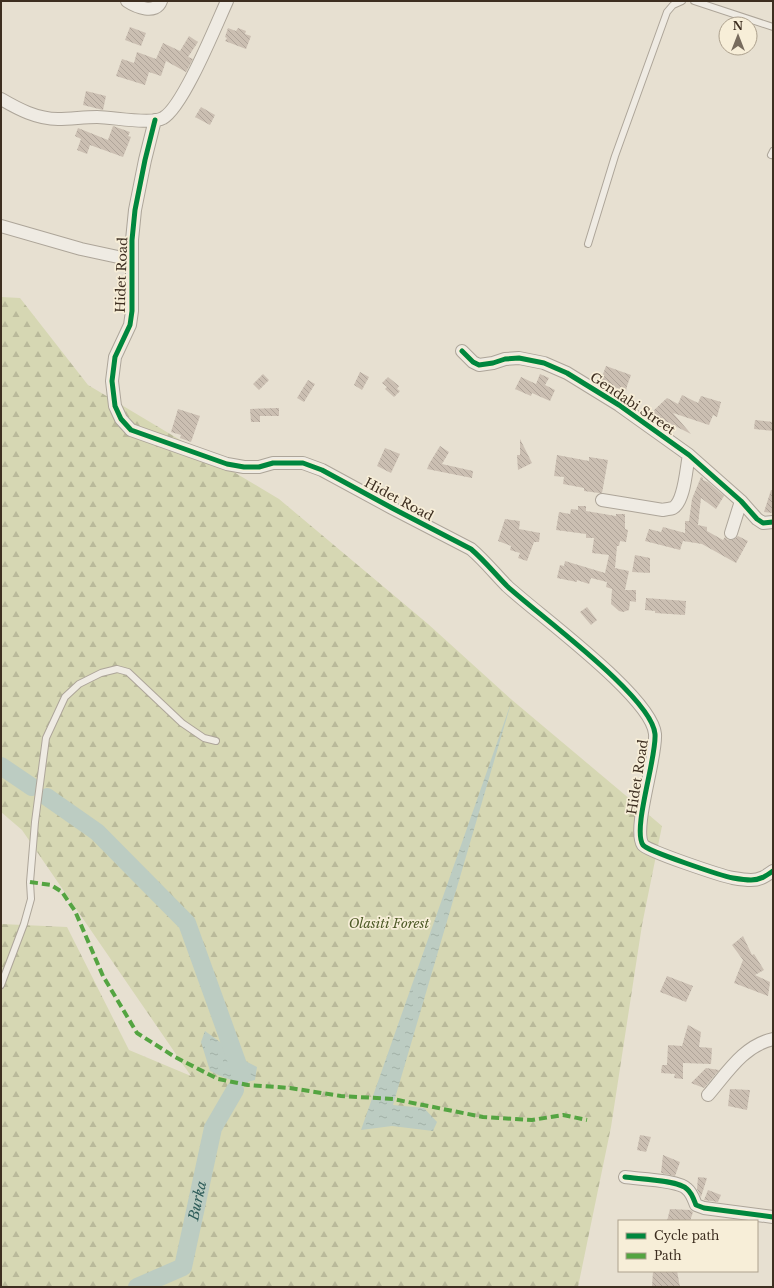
<svg xmlns="http://www.w3.org/2000/svg" width="774" height="1288" font-family="'Libre Baskerville',serif">
<defs>
<pattern id="forest-firs" width="22" height="20" patternUnits="userSpaceOnUse"><rect width="22" height="20" fill="#d6d7b3"/><path d="M5 1l3.5 6h-7zM16 11l3.5 6h-7z" fill="#b9b99a"/></pattern>
<pattern id="water-ripples" width="26" height="14" patternUnits="userSpaceOnUse"><rect width="26" height="14" fill="#bcccc2"/><path d="M2 4q2-2 4 0t4 0M15 11q2-2 4 0t4 0" fill="none" stroke="#a2b0a6"/></pattern>
<pattern id="building-back-hatch" width="6" height="6" patternUnits="userSpaceOnUse"><rect width="6" height="6" fill="#cbbfb2"/><path d="M-1 5l2 2M0 0l6 6M5-1l2 2" fill="none" stroke="#afa499"/></pattern>
</defs>
<rect width="100%" height="100%" fill="#e7e0d1"/>
<path fill="url(#forest-firs)" d="M1 297 20 298 88 385 279 499 428 624 512 700 662 826 642 925 611 1127 578 1287H1V924L67 927 129 1050 191 1076 22 830 1 812Z"/>
<path fill="url(#water-ripples)" d="M512 700 393 1105 424 1108 437 1122 433 1131 392 1126 361 1130Z
M205 1031 227 1047 232 1054 257 1067 255 1080C239 1085 224 1078 210 1071L201 1042Z"/>
<g fill="none" stroke-linecap="round" stroke-linejoin="round">
<g stroke="#bcccc2" stroke-width="18">
<path d="M1 766 32 787"/>
<path d="M47 797 97 832 187 923 242 1076"/>
<path id="s1" d="M137 1287 183 1267 213 1128 235 1090"/>
</g>
</g>
<path fill="url(#building-back-hatch)" d="M130 27 146 33 141 46 125 40Z
M228 28 236 31 238 28 246 31 245 34 251 36 246 49 225 41 227 38 225 37Z
M189 36 198 42 188 57 193 59 186 72 166 61 161 76 149 72 145 85 116 76 122 59 134 63 137 52 156 59 163 43 180 51Z
M86 91 106 96 103 110 83 105Z
M201 107 215 115 210 125 195 117Z
M113 126 130 132 128 136 131 137 123 157 90 145 87 154 77 150 81 139 75 136 78 128 108 140Z
M606 366 631 375 627 386 626 391 600 382Z
M360 372 369 377 362 390 354 385Z
M263 374 269 380 259 390 253 384Z
M540 374 549 378 545 385 555 390 550 401 532 393 531 396 515 389 521 377 536 384Z
M388 377 399 386 397 389 400 391 394 397 385 389 387 387 382 383Z
M308 380 315 384 304 402 297 398Z
M682 395 698 403 701 396 721 402 717 417 713 415 709 425 673 413 691 434 663 420 661 422 651 413 667 398 678 404Z
M279 408V416H260V422H251L250 409Z
M178 409 200 416 191 442 180 438 181 435 171 432Z
M755 420 773 422V431L754 429Z
M520 439 532 463 518 470 517 455H520Z
M440 446 449 452 442 464 473 471 472 478 427 469 429 464Z
M385 448 400 454 391 473 377 466Z
M557 455 589 461V457L608 460 602 493H599L584 491V488L563 484 564 477 554 476Z
M701 477 703 478V480L708 482 724 496 716 509 701 498 698 525 707 527V531L723 540 725 537 728 540H733L738 536 748 541 736 563 702 544 683 541 680 550 645 541 649 529 661 532 663 527 685 533V521H689L692 499Z
M771 490H773V513L764 512Z
M578 506H586V511L616 516V514H625V529L628 530 626 542 620 541 619 546H617L615 568 629 571 625 590H636V602L630 601 629 610 623 612 619 611 611 604 612 589 606 587 607 582 591 578 589 584 577 580V582L557 578 560 565 564 566 565 561 605 573 609 555 592 553 594 538H586V534L556 530 559 512 570 514 571 509 578 510Z
M505 519 520 521 519 529 540 533 539 542H534L527 561 518 558 520 553 510 550 511 546 498 541Z
M635 555 650 558V573L632 572Z
M646 598 686 601 685 615 655 613V611L645 610Z
M587 607 597 620 591 625 580 612Z
M743 936 752 955 754 954 764 970 755 975 770 982 768 996 734 983 743 960 732 945Z
M667 976 693 986 686 1002 660 992Z
M688 1025 701 1032 699 1047 712 1048 711 1064 683 1063V1079L674 1078 675 1074 661 1073 662 1065H667L668 1045 682 1046Z
M706 1068 719 1070 704 1088 691 1083Z
M730 1089 750 1090 747 1110 728 1106Z
M640 1135 651 1137 646 1152 637 1150Z
M663 1155 680 1162 675 1176 661 1173Z
M698 1177 707 1178 701 1197 697 1189Z
M708 1190 721 1195 718 1202 704 1200Z
M670 1209 690 1210 693 1212 690 1221H667Z
M653 1271H677L680 1287H652Z"/>
<g fill="none" stroke-linecap="round" stroke-linejoin="round">
<g stroke="#ada599" stroke-width="8">
<path id="lane" d="M694 1 773 27
M771 155 773 151
M588 244 615 156 667 12 673 5 682 1
M1 985 24 924 31 899 30 882 35 822 46 738 65 697 79 684 101 673 117 669 128 672 182 723 204 738 216 741"/>
</g>
<g stroke="#ada599" stroke-width="14">
<path id="street" d="M127 1C136 7 156 15 161 1
M1 99C18 109 37 119 58 119 71 119 84 117 97 117 113 117 151 125 163 118 183 107 216 25 227 1
M155 120 145 160 135 210 132 240V311L130 325 115 357 112 381 115 406 121 419 131 430 227 464 244 467H259L273 463H303L322 470 392 508 471 549C485 561 495 574 507 586 537 614 652 697 655 734 657 757 632 829 643 845 647 851 722 876 733 878 739 879 745 880 751 880 760 880 766 876 773 871
M1 226 81 249 132 260
M462 351 473 362 479 365 493 363 505 359 519 358 544 363 567 373 619 405 689 455 741 501 757 519 763 523 773 522
M602 500 663 510C666 509 670 509 673 508 685 501 686 468 689 455
M731 533 741 501
M708 1095C727 1073 743 1046 773 1039
M625 1177C638 1179 679 1180 687 1189 692 1193 694 1200 696 1205L704 1208 773 1217"/>
</g>
<use href="#lane" stroke="#efebe3" stroke-width="6"/>
<use href="#street" stroke="#efebe3" stroke-width="12"/>
<path stroke="#54a441" stroke-width="4" stroke-dasharray="8 4" stroke-linecap="butt" d="M30 882 51 885 62 892 75 911 103 976 137 1033 175 1057 218 1079 248 1085 290 1088 341 1096 393 1099 483 1117 532 1120 563 1115 587 1120"/>
<g stroke="#f7eed8" stroke-width="8">
<path id="cycleway" d="M155 120 145 160 135 210 132 240V311L130 325 115 357 112 381 115 406 121 419 131 430 227 464 244 467H259L273 463H303L322 470 392 508 471 549C485 561 495 574 507 586 537 614 652 697 655 734 657 757 632 829 643 845 647 851 722 876 733 878 739 879 745 880 751 880 760 880 766 876 773 871
M462 351 473 362 479 365 493 363 505 359 519 358 544 363 567 373 619 405 689 455 741 501 757 519 763 523 773 522
M625 1177C638 1179 679 1180 687 1189 692 1193 694 1200 696 1205L704 1208 773 1217"/>
</g>
<use href="#cycleway" stroke="#00873e" stroke-width="5"/>
</g>
<g text-anchor="middle" stroke-width="3.5" stroke-linejoin="round" paint-order="stroke">
<g font-size="13" fill="#3d2e20" stroke="#f7eed8">
<text transform="translate(121 275) rotate(-88)" y="5">Hidet Road</text>
<text transform="translate(633 403) rotate(34)" y="5">Gendabi Street</text>
<text transform="translate(399 499) rotate(28)" y="5">Hidet Road</text>
<text transform="translate(637 777) rotate(-81)" y="5">Hidet Road</text>
</g>
<g font-size="13" font-style="italic" fill="#4d5a26" stroke="#f7eed8">
<text x="389" y="928">Olasiti Forest</text>
</g>
<g font-size="14" font-style="italic" fill="#2f5d5a" stroke="#f7eed8">
<text dy="5" stroke="none"><textPath href="#s1" startOffset="118">Burka</textPath></text>
</g>
</g>
<rect width="774" height="1288" fill="none" stroke="#3d2e20" stroke-width="4"/>
<rect x="618" y="1220" width="140" height="52" fill="#f7eed8" stroke="#ada18e"/>
<rect x="626" y="1233" width="20" height="6" fill="#00873e" stroke="#ada18e"/>
<text x="654" y="1240" font-size="12" fill="#3d2e20">Cycle path</text>
<rect x="626" y="1253" width="20" height="6" fill="#54a441" stroke="#ada18e"/>
<text x="654" y="1260" font-size="12" fill="#3d2e20">Path</text>
<g transform="translate(738 36)"><circle r="19" fill="#f7eed8" stroke="#ada18e"/>
<path d="M0-3L7 15L0 10L-7 15Z" fill="#786c5e"/>
<text y="-6" font-size="11" font-weight="bold" text-anchor="middle" fill="#3d2e20">N</text>
</g>
</svg>
